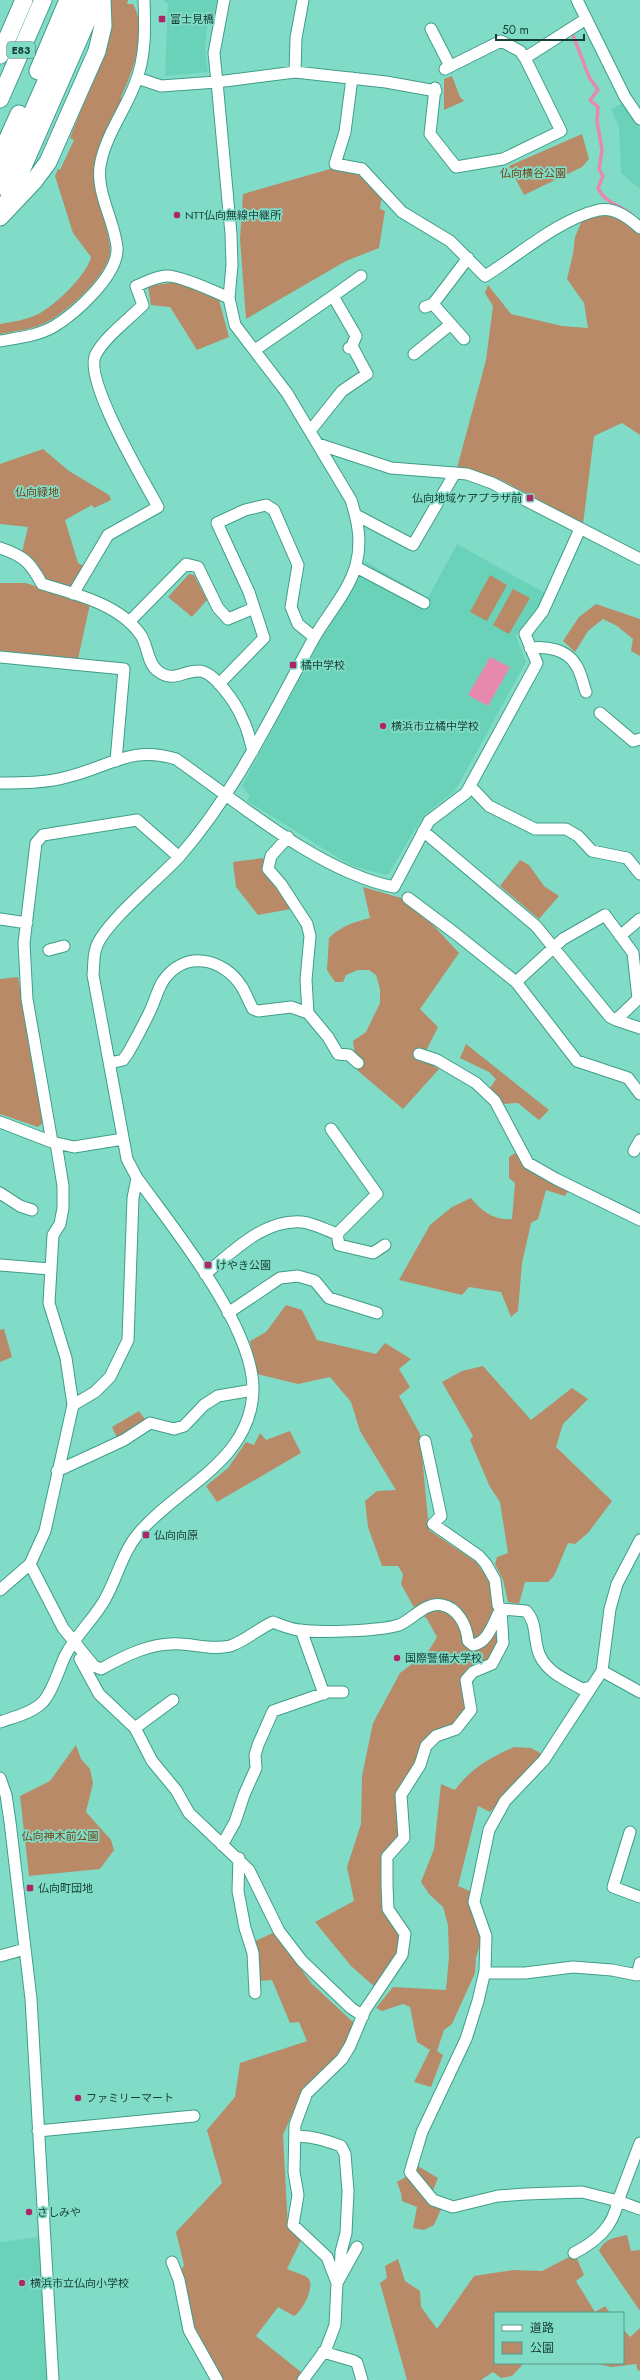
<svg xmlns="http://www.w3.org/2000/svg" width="640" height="2380" font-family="Jost,'Noto Sans JP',sans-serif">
<rect width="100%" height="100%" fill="#80dcc6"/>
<path fill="#6bd2ba" d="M163 0H221L217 21 208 20 205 49 208 72 165 76 168 4Z
M625 102 640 129V189L621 173 619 127 611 109Z
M457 544 545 593 537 609 516 636 526 662 455 791 430 810 416 827 389 874 385 875 350 865 247 801 250 796 242 786 321 639 359 578 365 561 428 598Z
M40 2237 49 2380H0V2242Z"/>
<path fill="#b98a68" d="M110 0H128L127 4H133C148 30 133 72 121 97V103C110 125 95 147 94 173 94 199 108 223 110 248 113 272 65 314 45 323 31 330 15 331 0 334V324C12 322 25 320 36 315 53 308 87 275 91 257L73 233 55 176 58 169 60 170 74 140 70 138 108 42Z
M452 76 460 97 464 101 444 110V79Z
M582 134 589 159 582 167 524 195 509 166Z
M337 167 361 172 382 195 380 209 385 211 379 248 346 261 246 319 240 239 243 194Z
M604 211 640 226V435L622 423 594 436 583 524 501 480 457 468 486 360 493 306 485 293 488 285 511 314 562 326 588 328 584 303 567 279 573 254 575 237 584 216Z
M177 282 219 300 229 337 197 350 170 307 151 305 148 286Z
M43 449 69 471 109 495 111 500 94 508 92 505 65 520 78 563 84 566 73 589 46 581 36 562 22 552 28 527 0 524V464Z
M189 574 194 575 207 600 192 617 168 597Z
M490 575 507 585 487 621 470 612Z
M0 583H26L90 604 78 659 0 653Z
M513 589 530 598 509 634 493 625Z
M596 604 640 619V656L631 651 633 639 617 626 603 619 588 631 575 652 563 641 579 617Z
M263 858 271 879 281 887 291 909 258 915 236 887 233 862Z
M520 860 529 865 544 886 559 896 539 919 500 886Z
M363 887 401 898 433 925 459 953 420 1009 438 1027 422 1059 439 1069 403 1109 357 1070 353 1041 366 1032 380 1003V989L376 975 369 970H358L346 975 343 982H335L327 970 329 938C341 926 354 922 370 918Z
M18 977 45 1121 38 1127 0 1114V979Z
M466 1044 549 1110 539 1120 518 1103 501 1104 490 1088 496 1079 489 1072 460 1058Z
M515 1153 527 1166 570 1188 565 1196 546 1190 538 1219 531 1223 522 1263 518 1311 511 1317 501 1292 469 1287 462 1295 399 1280 430 1225 452 1207 471 1198C481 1211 495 1221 512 1219L515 1183 509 1178V1157Z
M286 1305 302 1310 317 1340 376 1354 385 1343 411 1359 399 1369 410 1387 399 1396 420 1434 429 1530 476 1562 489 1580 499 1640 490 1661 471 1668 466 1710 454 1725 434 1734 398 1795 401 1837 384 1856 383 1907 401 1935 398 1953 376 1988 351 1966 315 1922 354 1901 347 1867 361 1824 362 1776 373 1723 400 1673 428 1652 437 1637 427 1619 413 1606 401 1584 403 1574 398 1566H382L368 1527 365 1501 377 1491 396 1490 360 1431 351 1402 330 1377 298 1384 257 1374 250 1341 266 1332Z
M4 1329 12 1357 0 1362V1330Z
M483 1366 531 1420 572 1388 588 1399 563 1424 556 1447 612 1501 588 1533 575 1544 568 1543 554 1576 548 1582H525L519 1604 508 1602 503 1580 495 1564 497 1557 508 1553 500 1502 490 1487 470 1440 473 1436 442 1382 462 1371Z
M139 1411 147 1422 118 1440 112 1427Z
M290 1431 301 1453 217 1502 206 1486 228 1468 246 1442 254 1445 260 1433 266 1440Z
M76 1745 81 1759 90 1769 93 1783 86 1812 111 1840 114 1850 100 1869 29 1876 20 1796 50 1781Z
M514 1747 531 1748 542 1754 490 1812 478 1806 458 1886 470 1891 468 1899 482 1939 476 1957 475 1973 452 2024 444 2030 437 2051 443 2055 431 2087 414 2082 430 2050 417 2042 410 2007 403 2004 382 2011 376 2008 393 1987 446 1990 449 1956 448 1925 443 1907 429 1894 421 1882 434 1849 441 1784 455 1790C470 1769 491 1757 514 1747Z
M275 1932 311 1983 354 2023 346 2045 339 2056 302 2091 283 2135 288 2229 301 2240 287 2269C293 2272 303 2274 308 2278 316 2286 302 2312 294 2316L278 2307 256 2336 301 2372 297 2380H221L192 2329 180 2272 184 2265 176 2232 222 2183 207 2130 235 2097 240 2063 307 2041 299 2022 290 2023 272 1980 260 1981 253 1942Z
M416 2165 438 2178 429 2200 442 2207 434 2225 424 2230 413 2228 417 2207 402 2201 401 2193 397 2182 409 2175Z
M627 2235 631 2251 640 2250V2311L599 2251C605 2238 614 2238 627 2235Z
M569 2257 577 2259 584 2275 576 2281 595 2312 605 2306 610 2313H495V2363H524L512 2376 501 2378 493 2372 481 2380H407L380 2283 387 2278 385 2266 398 2259 405 2281 420 2291 421 2307 437 2329 474 2276 513 2270 542 2271Z
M640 2328V2370L638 2371 636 2364 612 2367 593 2363H623V2329L630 2337Z"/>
<path fill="#e789ac" d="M490 657 510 667 488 706 468 695Z"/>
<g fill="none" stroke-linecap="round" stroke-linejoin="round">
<path stroke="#e789ac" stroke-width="3.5" d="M573 35 589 77 598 90 590 100 598 107 597 121 602 150 599 169 603 176 598 188C605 203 620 205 632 215"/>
<g stroke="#3f9d89" stroke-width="13">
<path id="minor" d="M224 0 214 53 217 82 295 72 386 82 436 91
M577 0 625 97 640 119
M431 29 450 66
M525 58 586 19
M295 72 296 38 303 0
M352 78 345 132 335 164 362 169 402 212 450 241 485 276C519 255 559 219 599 210 615 207 629 218 640 228
M435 88 430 134 456 167 503 159 561 131 525 58 520 51 501 41 445 69
M333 296 361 276
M433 304 464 339
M425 307 433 304 468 258
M0 341C17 338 37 336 53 327 75 314 119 275 117 247 114 219 94 190 101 161 107 134 125 110 135 84 146 57 145 28 144 0
M255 350 333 296 356 336 352 346 349 348
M414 354 451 324
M310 431 342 391 367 374 352 346
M318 444 391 468 467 474 492 483 640 559
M356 515 413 545 455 473
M0 548C24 556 30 562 42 584 75 594 119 604 140 634 148 644 147 664 158 671 173 683 182 671 198 671 214 670 237 705 243 720 248 729 250 741 253 751
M356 567 424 603
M73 594 108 535 158 507C144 481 82 378 96 354 105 337 129 319 143 305L136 286C146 282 155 277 166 276 179 275 216 292 229 298
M129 622 186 564 198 567 218 608 228 619 254 608
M530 648C546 646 567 649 576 665 581 672 583 684 586 692
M0 657 124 669 116 761
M219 684 264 638 249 592 217 523 245 510 266 505 274 510 298 565 291 607 298 624 314 637
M600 713 633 741 640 739
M0 783C23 783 45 783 67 777 109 767 131 745 176 759 239 803 319 872 394 887L429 821 466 793 537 663 525 634 543 611 580 529
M470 786 489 806 535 829H566L578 836 592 851 627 858 640 874
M423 831 536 926 610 1017 616 1020 638 999 633 953 605 915 563 939 516 982
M288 837 271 856 268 869 281 884 307 924 310 936 306 980 308 1013 328 1037 338 1054 349 1055 358 1063
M408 898 456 934 516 982 577 1061 628 1078 640 1094
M0 919 27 923
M620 936 640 919
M49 950 64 946
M616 1020 640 1028
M419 1054 437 1060 476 1083 495 1101 528 1163 556 1179 640 1220
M110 1063 123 1060 128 1053C136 1039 144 1024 151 1009 155 1000 158 989 163 981 184 950 223 957 242 987 246 994 249 1002 253 1009L258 1011 291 1007 308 1013
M0 1122 52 1142 74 1147 123 1139
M52 1142 27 999 24 943 36 843 43 835 137 820 179 857
M56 1143 63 1186V1208L60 1224 53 1235 49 1303 66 1358 73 1405
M634 1151 640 1140
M0 1193 20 1206 32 1210
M337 1234 339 1245 373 1253 385 1245
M0 1265 50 1269
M205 1274C233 1252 263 1219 302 1222 313 1223 326 1230 337 1234L377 1194 331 1129
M228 1313 280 1278 298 1276 315 1281 329 1298 377 1313
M57 1471 124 1440 150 1423 174 1429 184 1426 204 1405 218 1396 253 1390
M640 1540 617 1584 610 1609 602 1671 544 1760 505 1801 489 1830 474 1902 486 1936 485 1971 478 2001 466 2039 422 2132 410 2172 433 2200 453 2207 498 2196 526 2194 582 2192 618 2201 640 2143
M30 1564 63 1628 94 1666 101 1669C126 1655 152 1642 181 1644 197 1645 214 1650 230 1646 245 1641 258 1629 273 1622 281 1625 290 1629 299 1630 320 1633 380 1631 399 1625 412 1620 426 1601 442 1605 458 1608 467 1626 468 1641L473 1645C489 1642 493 1622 501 1609L526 1611C538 1623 533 1642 540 1656 548 1673 567 1680 582 1689L591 1687
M0 1590 30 1564 45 1531 73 1405 95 1392 110 1377 128 1340 133 1198 137 1178
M301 1630 324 1694
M80 1659 99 1694 135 1728 152 1761 176 1790 189 1813 249 1870 279 1931 302 1961 351 2008 363 2016
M602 1671 640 1692
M0 1722C14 1717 32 1713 43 1702 54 1689 58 1671 65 1656 75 1636 93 1620 104 1601 117 1579 122 1553 138 1534 178 1486 251 1462 253 1390 254 1327 174 1229 137 1178L127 1159 93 975C94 967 93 957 96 948 103 924 160 878 179 857 236 792 272 714 314 638 327 615 349 591 356 565 362 542 358 522 351 500L287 393 235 325 229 298 232 265 231 234 217 82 161 86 137 78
M135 1728 173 1700
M0 1778 6 1795 10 1822 31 1999 53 2380
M630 1832 613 1887 640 1897
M222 1845 235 1822 244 1795 256 1768 255 1755 258 1745 273 1711 328 1692H343
M239 1858 238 1891 245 1928 253 1953 255 1993
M0 1956 25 1949
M485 1973H525L573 1967 612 1970 637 1975 640 1963
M38 2131 194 2116
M295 2137C310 2135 327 2141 341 2146L345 2154 348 2191 346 2233 341 2252 340 2277
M574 2253C597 2241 613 2227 618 2201L640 2209
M172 2262 179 2280 189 2330 217 2380
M337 2283 327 2257 293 2225 298 2195 294 2172 295 2125 302 2106 307 2093 342 2059 350 2046 365 2010 402 1955 405 1934 388 1909 387 1885V1857L404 1838 401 1795 420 1765 426 1746 436 1736 456 1729 471 1710 466 1680 473 1672 492 1664 503 1643 501 1609 498 1605 495 1580 486 1564 479 1556 433 1524 441 1516 425 1441
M323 2352 354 2361 357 2363 362 2380
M303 2380 326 2349 335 2325 337 2283 357 2247"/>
</g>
<g stroke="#3f9d89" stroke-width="19">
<path id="highway" d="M0 55 24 0
M38 71 68 0
M0 99 43 0
M0 156 19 114
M0 186 82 0
M6 205 96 0
M0 217 34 181 48 162 97 51 103 26 102 0"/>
</g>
<use href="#minor" stroke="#fff" stroke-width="11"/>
<use href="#highway" stroke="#fff" stroke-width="17"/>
</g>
<g fill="#ae2668" stroke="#80dcc6" stroke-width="1.5">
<rect x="158" y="15" width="8" height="8" rx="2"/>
<circle cx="177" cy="215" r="4"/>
<rect x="526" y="494" width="8" height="8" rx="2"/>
<rect x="289" y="661" width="8" height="8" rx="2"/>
<circle cx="383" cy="726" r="4"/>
<rect x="204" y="1261" width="8" height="8" rx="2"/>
<rect x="142" y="1531" width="8" height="8" rx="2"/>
<circle cx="397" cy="1658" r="4"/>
<rect x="26" y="1884" width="8" height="8" rx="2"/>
<circle cx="78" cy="2098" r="4"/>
<circle cx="29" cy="2212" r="4"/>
<circle cx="22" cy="2283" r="4"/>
</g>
<g text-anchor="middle" stroke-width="3.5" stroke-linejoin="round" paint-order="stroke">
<rect fill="#80dcc6" stroke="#366d60" stroke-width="1" x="7" y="42" width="28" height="16" rx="3"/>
<g font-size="10" font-weight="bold" fill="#173e35">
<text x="21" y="54">E83</text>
</g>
<g font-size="11" fill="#173e35" stroke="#80dcc6" text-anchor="start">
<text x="170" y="23">富士見橋</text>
<text x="185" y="219">NTT仏向無線中継所</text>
<text x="522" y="502" text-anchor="end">仏向地域ケアプラザ前</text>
<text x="301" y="669">橘中学校</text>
<text x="391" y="730">横浜市立橘中学校</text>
<text x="216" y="1269">けやき公園</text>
<text x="154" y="1539">仏向向原</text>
<text x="405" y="1662">国際警備大学校</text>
<text x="38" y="1892">仏向町団地</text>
<text x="86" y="2102">ファミリーマート</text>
<text x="37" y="2216">さしみや</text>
<text x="30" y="2287">横浜市立仏向小学校</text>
</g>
<g font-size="11" fill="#754217" stroke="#80dcc6">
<text x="533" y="177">仏向横谷公園</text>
<text x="37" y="496">仏向緑地</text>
<text x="60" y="1840">仏向神木前公園</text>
</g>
</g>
<rect x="494" y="2312" width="130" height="52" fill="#80dcc6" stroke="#569d8c"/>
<rect x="502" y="2325" width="20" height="6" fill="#ffffff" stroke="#569d8c"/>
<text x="530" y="2332" font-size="12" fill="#173e35">道路</text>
<rect x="502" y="2342" width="20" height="12" fill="#b98a68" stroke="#569d8c"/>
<text x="530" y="2352" font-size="12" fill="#173e35">公園</text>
<path d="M496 34v6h88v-6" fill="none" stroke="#173e35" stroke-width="2"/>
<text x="502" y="34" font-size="12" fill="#173e35" stroke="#80dcc6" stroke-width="3" paint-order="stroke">50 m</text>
</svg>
